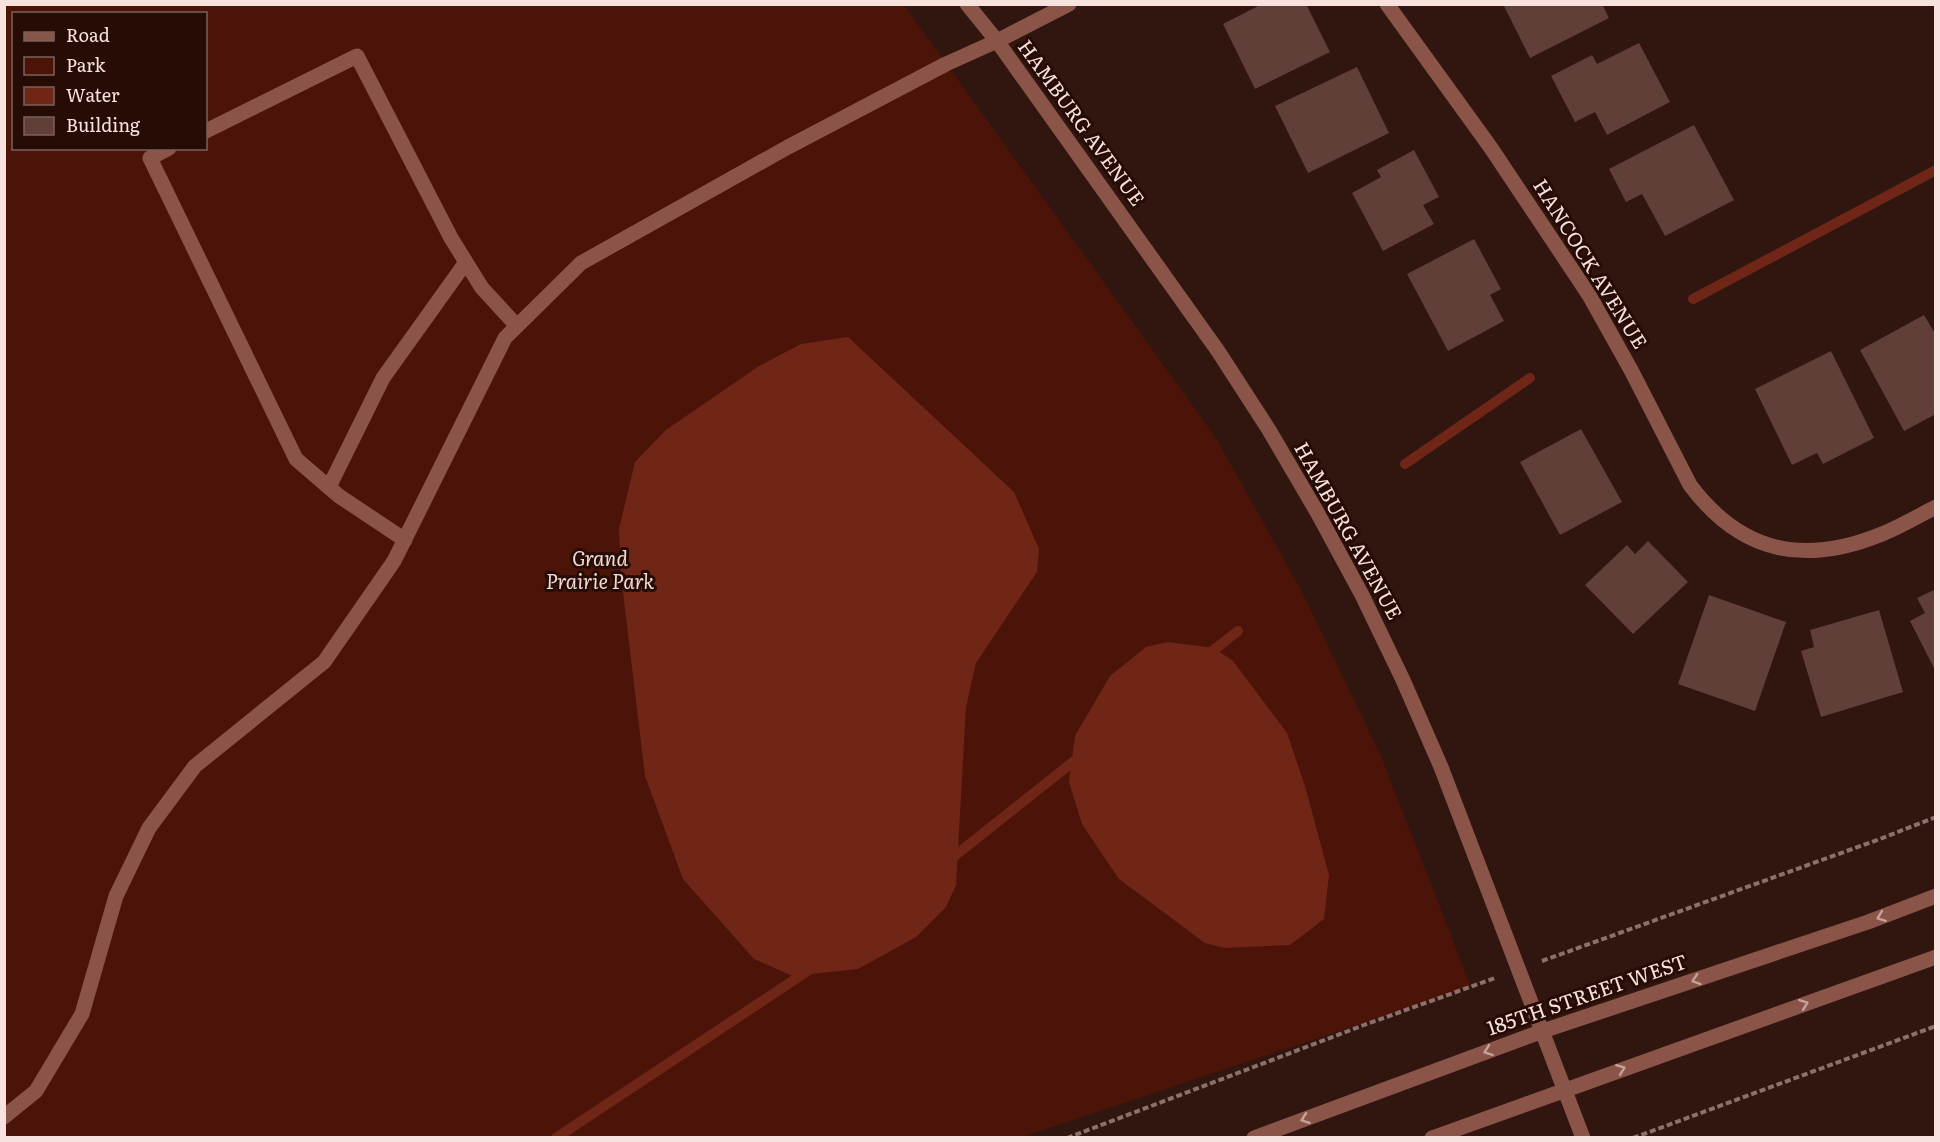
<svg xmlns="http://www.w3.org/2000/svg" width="1940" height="1142" font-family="Literata,serif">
<rect width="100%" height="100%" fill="#31150f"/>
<path fill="#4c1409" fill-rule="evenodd" d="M5 5H904L1216 438 1302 592 1381 756 1471 987 1022 1137 5 1138ZM14 14H206V148H14Z"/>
<path fill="#6f2617" d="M848 337 1014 492 1039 549 1037 572 976 663 966 707 956 885 946 907 916 937 858 969 793 976 754 959 683 879 645 776 621 575 619 529 635 462 666 430 759 366 801 344Z
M1168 642 1214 648 1233 661 1287 733 1305 786 1329 875 1324 919 1290 945 1225 948 1205 943 1119 879 1082 824 1069 782 1075 736 1110 676 1146 647Z"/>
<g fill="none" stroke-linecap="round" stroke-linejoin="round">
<path stroke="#6f2617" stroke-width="10" d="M1693 299 1936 170
M1405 464 1530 378
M1205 657 1238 631
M947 862 1083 754
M556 1138 812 968"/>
</g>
<path fill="#5f3f38" d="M1262 4H1306L1330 52 1255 89 1223 24Z
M1503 4H1602L1609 18 1530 58Z
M1639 43 1670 102 1607 135 1595 112 1575 122 1551 76 1592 55 1597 64Z
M1357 67 1389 133 1308 173 1275 106Z
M1694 125 1734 200 1665 236 1642 194 1626 202 1609 169Z
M1414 150 1439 197 1423 205 1434 224 1383 251 1352 193 1381 177 1377 170Z
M1474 239 1501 289 1490 295 1504 321 1448 351 1407 274Z
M1924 315 1936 335V414L1904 431 1860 350Z
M1831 351 1874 438 1823 464 1817 453 1792 465 1755 389Z
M1581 429 1622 502 1560 535 1520 462Z
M1648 541 1688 582 1633 634 1585 585 1627 545 1635 554Z
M1936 589V672L1910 621 1925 613 1917 598Z
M1709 595 1786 622 1755 711 1678 684Z
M1879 610 1903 692 1821 717 1801 651 1814 647 1810 630Z"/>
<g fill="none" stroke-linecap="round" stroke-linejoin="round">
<path stroke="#8a716c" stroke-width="4" stroke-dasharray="6 3" stroke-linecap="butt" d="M1542 961 1880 839 1936 817
M1067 1138 1364 1025 1495 978
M1633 1138 1936 1026"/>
<path stroke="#8a5448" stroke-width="15" d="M967 4 997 41 1218 351 1269 430 1317 512 1362 595 1403 680 1441 767 1583 1138
M1387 4 1491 148 1589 295 1631 370 1690 485C1741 553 1804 566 1882 534 1900 527 1918 516 1936 507
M206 131 357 56 451 238 482 288 517 326
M169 148 150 158 296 459 339 496 405 540
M329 487 383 378 466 262
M4 1117 36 1091 82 1014 116 896 149 828 195 766 324 662 394 561 505 338 581 263 788 147 946 64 997 41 1069 4
M1254 1138 1543 1031 1868 922 1936 896
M1432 1138 1936 957"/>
</g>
<defs><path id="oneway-chevron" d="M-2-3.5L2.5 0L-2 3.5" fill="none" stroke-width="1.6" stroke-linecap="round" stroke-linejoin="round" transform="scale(1.5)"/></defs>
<g stroke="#c6a29a">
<use href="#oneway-chevron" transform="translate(1881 917) rotate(159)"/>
<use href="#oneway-chevron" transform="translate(1696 980) rotate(162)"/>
<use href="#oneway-chevron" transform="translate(1804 1004) rotate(-20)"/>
<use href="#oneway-chevron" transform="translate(1488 1051) rotate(160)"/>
<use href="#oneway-chevron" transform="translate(1621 1069) rotate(-20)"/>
<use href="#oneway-chevron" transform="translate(1305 1119) rotate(160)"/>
</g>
<g text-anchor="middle" stroke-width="6" stroke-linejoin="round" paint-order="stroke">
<g font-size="20" fill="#f7e2dd" stroke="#270c06">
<text transform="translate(1081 123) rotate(54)" y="7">HAMBURG AVENUE</text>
<text transform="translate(1590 264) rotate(58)" y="7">HANCOCK AVENUE</text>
<text transform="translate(1348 531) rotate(61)" y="7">HAMBURG AVENUE</text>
<text transform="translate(1587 995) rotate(-19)" y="7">185TH STREET WEST</text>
</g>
<g font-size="20" font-style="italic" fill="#f1dad4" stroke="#270c06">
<text x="600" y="566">Grand<tspan x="600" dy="23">Prairie Park</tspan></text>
</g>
</g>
<rect width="1940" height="1142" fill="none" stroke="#f7e2dd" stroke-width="12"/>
<rect x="12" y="12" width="195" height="138" fill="#270c06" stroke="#7a625c" stroke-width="1.5"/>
<rect x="24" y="32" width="30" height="9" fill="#8a5448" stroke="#7a625c" stroke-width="1.5"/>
<text x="66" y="42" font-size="18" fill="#f7e2dd">Road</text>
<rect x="24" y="57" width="30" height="18" fill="#4c1409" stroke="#7a625c" stroke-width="1.5"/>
<text x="66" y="72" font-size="18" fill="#f7e2dd">Park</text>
<rect x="24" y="87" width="30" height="18" fill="#6f2617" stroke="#7a625c" stroke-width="1.5"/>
<text x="66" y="102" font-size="18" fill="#f7e2dd">Water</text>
<rect x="24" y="117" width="30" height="18" fill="#5f3f38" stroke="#7a625c" stroke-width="1.5"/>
<text x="66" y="132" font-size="18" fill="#f7e2dd">Building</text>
</svg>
